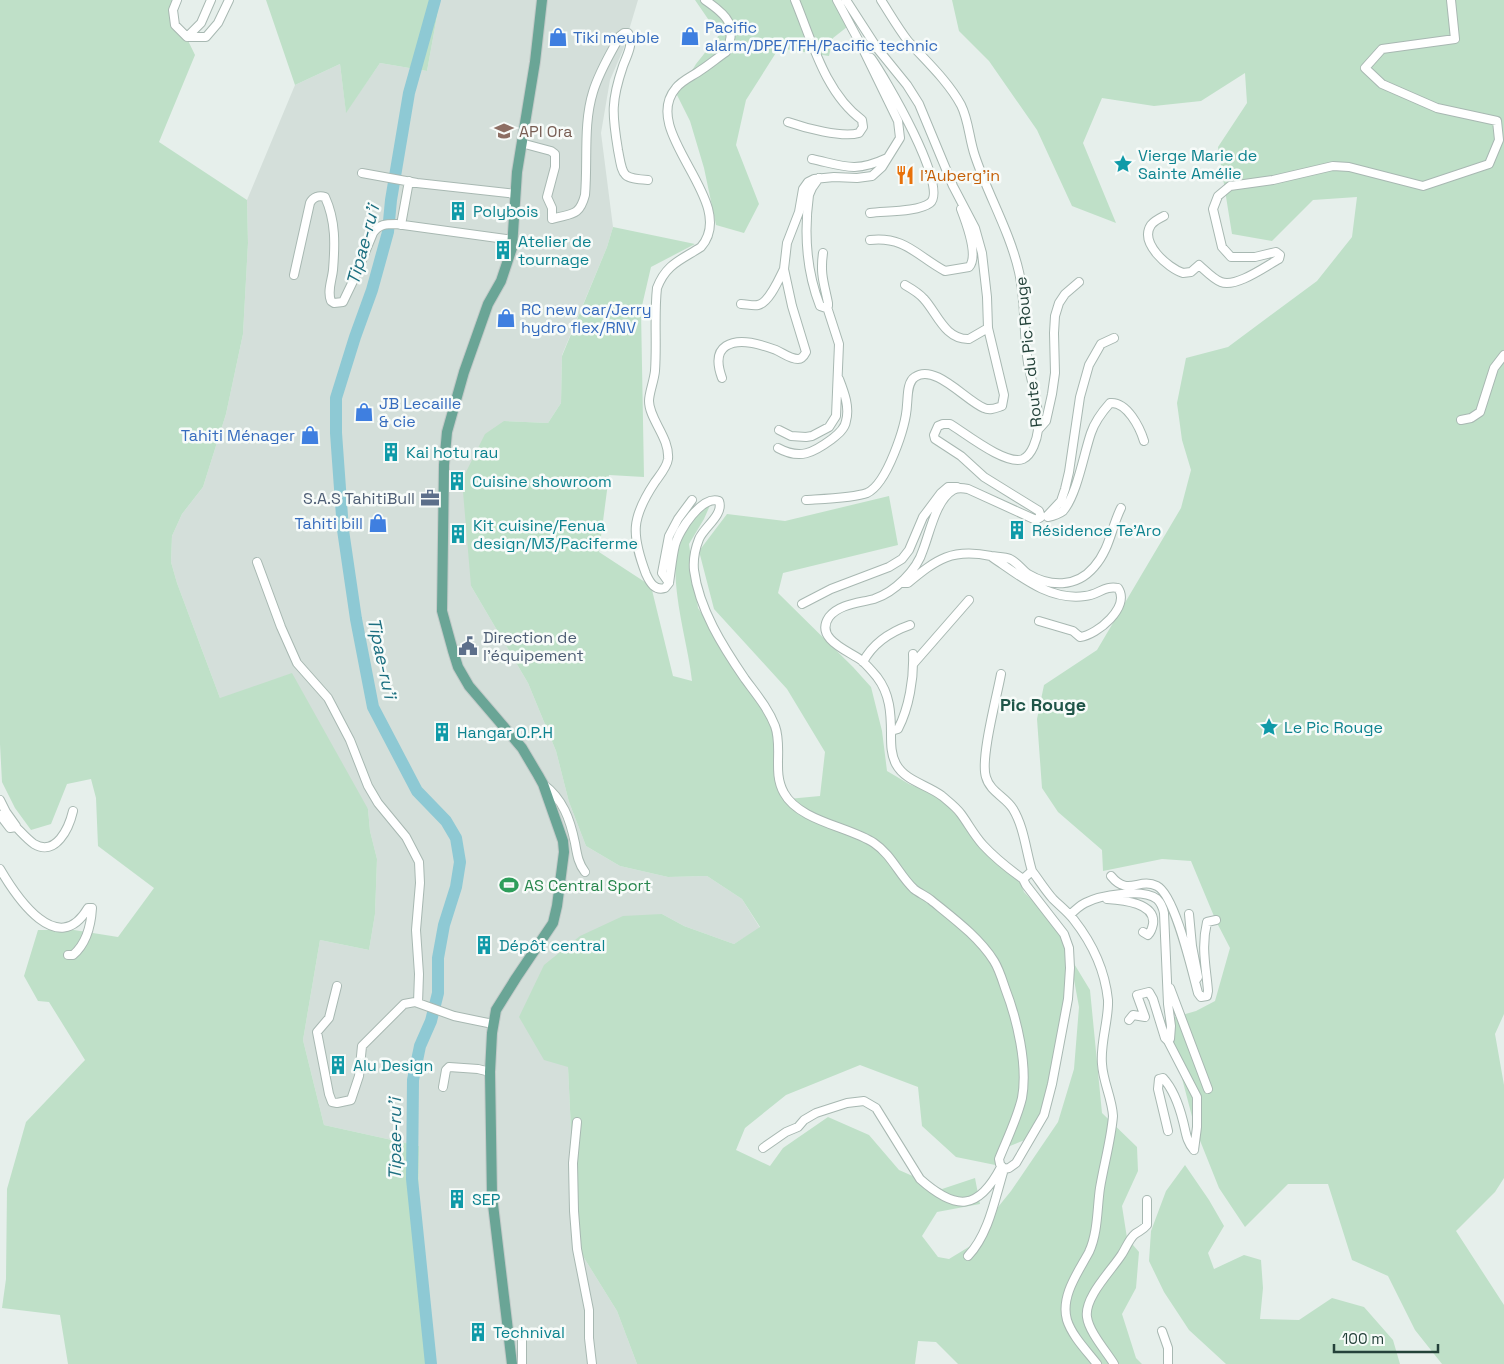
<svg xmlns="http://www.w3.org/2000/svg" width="1504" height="1364" font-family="'Space Grotesk',sans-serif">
<rect width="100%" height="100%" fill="#e6efeb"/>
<path fill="#d4dfda" d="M440 0H638L623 50 610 80 601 133 613 227 607 247 562 355 561 403 548 423 504 421 471 586 528 683 556 751 569 802 586 846 620 866 668 877 707 876 742 899 760 928 734 944 684 926 662 914 568 1067 574 1193 581 1253 617 1311 637 1364H436L418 1225 419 1146 324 1125 303 1040 320 940 369 950 375 914 377 859 370 831 368 809 220 698 177 583 171 562 172 536 182 514 203 487 226 414 243 334 248 243 247 200 295 85 340 64 346 112 380 63 427 71Z"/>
<path fill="#bfe0c8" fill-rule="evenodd" d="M0 0H177V18L195 55 159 142 247 200 248 243 243 334 226 414 203 487 182 514 172 536 171 562 177 583 220 698 292 673 368 809 370 831 377 859 375 914 369 950 320 940 303 1040 324 1125 419 1146 418 1225 436 1364H68L60 1315 2 1308 6 1279 7 1189 26 1122 85 1060 49 1002 38 1001 24 976 38 930H74L118 937 154 888 98 846 96 798 91 779 67 784 51 824 31 830 15 808 2 782 0 744Z
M266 0H440L427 71 380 63 346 113 340 64 295 85Z
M695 0H836L847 27 833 38 829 56 779 48 746 100 736 145 759 204 744 233 716 225 704 168 690 121 677 95 696 64 719 35Z
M952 0H1504V1014L1495 1034 1504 1085V1178L1495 1192 1456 1231 1504 1305V1364H1442L1415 1330 1388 1276 1352 1260 1328 1184H1288L1245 1227 1219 1188 1195 1128 1178 1063 1161 1021 1196 1011 1215 1001 1230 948 1216 921 1191 861 1162 859 1103 871 1102 850 1058 812 1042 788 1037 719 1044 685 1097 650 1181 508 1191 470 1182 440 1177 403 1186 358 1228 347 1317 281 1352 237 1357 197 1313 200 1272 241 1232 234 1218 147 1247 103 1245 73 1201 101 1154 106 1102 98 1083 143 1116 223 1072 206 1037 130 989 61 959 31Z
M613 227 695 244 651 267 641 310 644 477 609 475 599 552 651 586 673 676 692 681C688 637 658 555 690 520 695 513 704 508 711 503L704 519 689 544 698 608 755 692 778 741 781 789 788 799 820 796 825 752 787 689 714 609 699 551 727 514 785 521 889 496 898 545 783 573 778 593 853 667 871 687 882 731 887 771 909 784 938 796 1021 884 1024 892 1055 924 1063 936 1070 957 1090 990 1102 1113 1137 1147 1138 1171 1122 1206 1127 1238 1139 1252 1136 1288 1122 1314 1136 1358 1142 1364H958L936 1342 918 1341 915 1364H637L617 1311 581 1253 574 1193 568 1067 544 1060 519 1017 544 965 580 936 623 916 662 914 684 926 734 944 760 927 742 899 707 876 668 877 620 866 586 846 569 802 556 751 528 683 471 586 462 480 485 434 504 421 548 423 561 403 562 356 607 247ZM1070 958 1079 1007 1074 1069 1058 1122 1011 1191 994 1212 977 1242 949 1259 938 1257 922 1236 937 1212 980 1204 975 1178 942 1189 899 1170 869 1135 828 1117 783 1148 770 1166 736 1150 745 1128 786 1095 860 1065 918 1087 922 1126 956 1157 1015 1169 1001 1162 1005 1148 1035 1136 1059 1045Z
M1185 1165 1209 1200 1224 1226 1208 1253 1214 1269 1244 1255 1261 1260 1263 1288 1260 1319 1299 1320 1332 1298 1364 1307 1393 1340 1400 1364H1226L1189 1330 1164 1292 1149 1261 1151 1231 1166 1191Z"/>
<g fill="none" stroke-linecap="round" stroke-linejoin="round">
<path stroke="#8ec9d4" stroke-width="12" d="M431 1364 412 1179 413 1080 420 1046 431 1021 438 993V958L444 925 456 887 460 862 456 838 446 821 417 791 373 707 356 619 343 530 336 433V398L355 337 372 290 388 232 391 200 409 93 435 0"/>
<g stroke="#a8b8b2" stroke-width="10">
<path id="minor" d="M177 0 173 10 175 25 187 37H206L218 23 229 0
M705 0C727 15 738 25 726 52 717 58 709 65 701 70 693 76 682 80 676 88 638 132 740 202 701 247 681 260 666 264 657 288 654 315 657 344 655 371 654 381 649 393 649 401 649 419 670 438 668 459 667 467 660 475 655 482 631 518 631 534 646 574 650 583 655 591 665 588L669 583C671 570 672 557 675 545 679 530 702 495 719 501 724 515 704 527 699 539 695 549 693 559 694 570 699 609 723 647 745 679 756 694 768 708 775 726 783 748 772 772 784 793 799 821 850 827 874 843 892 855 899 875 914 889 919 893 926 896 931 900 953 918 979 937 994 961 999 969 1002 979 1005 988 1017 1019 1028 1065 1022 1098 1017 1119 1007 1139 999 1159L1000 1164 1004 1169 1009 1168 1016 1163 1044 1115 1052 1084 1068 999 1070 968 1069 948 1064 934 1026 885 1023 879 1032 871C1039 880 1045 890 1053 899 1060 906 1068 912 1074 920 1092 943 1105 971 1108 1000 1109 1019 1100 1043 1102 1064 1103 1082 1112 1098 1113 1116 1111 1140 1104 1164 1100 1188 1097 1208 1098 1233 1089 1252 1079 1271 1060 1296 1067 1320 1072 1336 1087 1351 1097 1364
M881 0C890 14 898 28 908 41 926 61 948 81 961 105 969 121 969 139 975 156 988 195 1010 232 1019 272 1026 302 1023 333 1028 363 1032 385 1040 407 1038 430 1037 439 1032 455 1023 459 1006 466 965 433 950 424H943L938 426 934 435 935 439 961 456 984 477 1039 511 1041 517 1036 520 968 489C963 488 958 487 953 490 936 500 930 532 923 550 917 570 895 592 874 599 859 603 839 604 829 617 814 639 849 651 861 660 867 665 872 671 877 677 890 694 891 713 891 734 891 744 891 755 896 764 905 781 928 785 942 796 949 802 956 807 961 814 969 825 974 835 983 845 995 858 1009 869 1023 879
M187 37 201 23 211 0
M788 122C805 128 842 138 859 133L863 127 862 120C825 93 812 41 795 0
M521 143 551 151 555 154V167L547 197 552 208V219C570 213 579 218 585 195 588 161 583 124 593 92 599 72 610 54 620 36L624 33H628C634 44 627 55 623 66 611 101 612 114 618 150 623 176 621 178 648 180
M812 159C844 166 855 173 887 158
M362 173 417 183 516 194
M819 178 812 188 809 195C804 232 806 270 820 306L826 308 828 306V303C824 283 820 274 823 253
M870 213C886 211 918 212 930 203 950 188 884 76 871 58
M1164 216C1160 218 1154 221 1151 225 1139 243 1168 268 1183 273L1191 272 1199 265C1205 270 1213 279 1221 282 1236 288 1266 266 1279 259L1280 255 1276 252 1255 257H1231L1222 247 1213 209 1218 196 1230 186 1273 180 1333 166 1349 167 1423 186 1489 164 1499 140 1497 121 1437 108 1382 84 1365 68 1382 49 1455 39 1451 0
M401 225 409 181
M870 240C905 236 917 256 945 271L969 267C979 256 966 222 961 209
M294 275 310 203C313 197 319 195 325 197 336 221 335 245 333 270 332 280 327 291 331 301L334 303 343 302 355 277 373 233C379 224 386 224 396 224L513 240
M905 285C912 289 919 293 924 299 937 313 945 340 969 339L988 328
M741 304C746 304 753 306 758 305 769 303 779 279 784 269
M722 378C718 367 715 353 726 346 740 337 762 345 776 350 783 353 790 359 798 359 802 359 804 356 806 352L792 306 784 269 787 243 799 212 803 189 808 182 814 179 834 177 857 178 872 176 882 167 900 138 898 121 862 47 837 0
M1461 420 1471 418 1480 412 1494 368 1504 355
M779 430 791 436 806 437 812 436 829 427 836 416 839 344 827 307
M1038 430 1046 421 1052 394 1055 373 1054 333 1055 316 1059 303 1065 294 1079 282
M778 448C800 460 813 453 832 439 837 435 845 429 846 421 850 407 844 392 839 379
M806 500C821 499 854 498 867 493 887 484 906 426 907 405 908 396 907 382 915 377 935 363 966 401 984 408 990 411 996 408 1002 406L1004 395 988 328 987 297 982 253 975 228 953 186 919 104 907 85 877 48 846 0
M1047 516 1061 501 1065 489 1069 472 1080 397 1089 365 1101 344 1114 338
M1048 517C1053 516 1059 514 1063 511 1077 495 1084 453 1091 433 1095 421 1102 412 1110 403 1127 401 1140 428 1144 441
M992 557C1020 576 1049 601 1085 596 1098 595 1105 585 1118 588 1131 607 1097 635 1080 637L1073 631 1039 621
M257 562 281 627 297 663 328 698 350 740 368 786 378 803 406 837 419 862 420 883 416 930 419 974 418 1003
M669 583 662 573 669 536 678 519 692 500
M901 583H908C937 559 952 548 991 556 997 557 1005 557 1010 559 1017 562 1022 570 1028 574 1050 587 1076 588 1094 567 1110 549 1111 528 1121 508
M802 604 831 589 889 567 902 559 909 550 923 517 941 493 948 487H957
M863 662C873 643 890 632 910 625
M914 663 969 600
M1001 674C997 696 980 759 986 777 990 792 1006 797 1013 809 1024 827 1026 851 1032 871
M891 731 898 729C909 708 914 678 913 654
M543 784C563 799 570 819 575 843 577 854 578 863 585 872
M0 800 6 812 16 826V827L10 828 0 815
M16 827C22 833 27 839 34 844 56 857 69 828 73 811
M0 869C17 898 58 959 88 908H92C91 925 86 944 73 955H68
M1111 876C1128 897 1139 877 1157 886 1175 895 1192 971 1198 993L1201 997 1207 996 1208 991C1206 966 1201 948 1207 922L1216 920
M1107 899C1123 900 1156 903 1153 924 1152 929 1151 932 1148 935L1143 932
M1189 914 1192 946 1198 977 1195 981
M1070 915C1074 911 1079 906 1085 903 1100 895 1143 888 1157 899 1161 903 1163 908 1164 913L1168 1004 1171 1026 1170 1039 1168 1041
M337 986 329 1018 317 1032 329 1094 332 1102 337 1103 351 1100 359 1076 362 1046 404 1004 415 1002 454 1016 493 1024
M1170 988 1208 1089
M1129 1020 1133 1015 1145 1017 1137 995 1149 992 1153 999 1165 1038 1168 1041 1197 1097V1127L1194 1150
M443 1087 446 1070 449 1067 478 1069 490 1072
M577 1122 573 1163 574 1211 577 1249 589 1310V1338L592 1364
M1168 1131 1158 1089 1159 1079 1163 1078C1174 1090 1179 1105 1183 1121 1186 1132 1186 1141 1194 1150
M763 1148 786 1132 798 1127 804 1120 816 1113 847 1103 864 1101 876 1108 920 1179C956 1211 978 1211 1001 1167
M968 1256C989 1234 995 1198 1004 1169
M1162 1331 1168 1348V1364
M522 1340V1364
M1114 1364C1106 1351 1089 1332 1087 1317 1084 1297 1112 1270 1122 1254 1126 1248 1129 1239 1135 1234 1139 1231 1143 1230 1147 1225V1200"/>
</g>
<g stroke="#c2cac8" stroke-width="12">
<path id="major" d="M512 1364 492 1196 490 1072 492 1033 496 1010 516 978 553 923 557 906 564 852 563 841 543 784 538 775 522 748 469 686 458 667 453 651 442 611 444 465 447 432 464 372 488 304 501 281 512 248 517 172 535 62 542 0"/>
</g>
<use href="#minor" stroke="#fff" stroke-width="8"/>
<use href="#major" stroke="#6aa596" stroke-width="10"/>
</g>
<defs>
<g id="shop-bare" transform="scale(1.5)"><path d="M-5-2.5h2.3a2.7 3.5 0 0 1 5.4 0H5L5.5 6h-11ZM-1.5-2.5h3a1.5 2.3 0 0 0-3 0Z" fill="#3f7fe0" stroke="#f7fbf9" stroke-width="2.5" paint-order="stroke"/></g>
<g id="school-bare" transform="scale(1.5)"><path d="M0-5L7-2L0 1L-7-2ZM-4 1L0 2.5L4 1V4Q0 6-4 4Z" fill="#8d6e63" stroke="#f7fbf9" stroke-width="2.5" paint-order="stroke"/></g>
<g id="sight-bare" transform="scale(1.5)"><path d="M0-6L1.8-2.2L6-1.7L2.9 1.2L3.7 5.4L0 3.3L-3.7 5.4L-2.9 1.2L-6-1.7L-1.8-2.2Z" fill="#0f9aa8" stroke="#f7fbf9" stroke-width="2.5" paint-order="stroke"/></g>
<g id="restaurant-bare" transform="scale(1.5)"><path d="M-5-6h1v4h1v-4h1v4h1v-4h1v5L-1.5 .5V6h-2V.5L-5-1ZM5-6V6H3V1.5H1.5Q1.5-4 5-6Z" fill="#e8710a" stroke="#f7fbf9" stroke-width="2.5" paint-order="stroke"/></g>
<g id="building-bare" transform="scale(1.5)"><path d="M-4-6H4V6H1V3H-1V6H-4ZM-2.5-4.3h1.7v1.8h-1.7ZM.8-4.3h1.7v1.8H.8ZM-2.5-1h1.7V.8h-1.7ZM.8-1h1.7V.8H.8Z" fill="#0f9aa8" stroke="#f7fbf9" stroke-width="2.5" paint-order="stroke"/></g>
<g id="office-bare" transform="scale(1.5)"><path d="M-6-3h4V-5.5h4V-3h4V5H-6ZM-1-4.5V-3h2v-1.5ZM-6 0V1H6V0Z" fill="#5c6f8a" stroke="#f7fbf9" stroke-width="2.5" paint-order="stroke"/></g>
<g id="civic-bare" transform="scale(1.5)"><path d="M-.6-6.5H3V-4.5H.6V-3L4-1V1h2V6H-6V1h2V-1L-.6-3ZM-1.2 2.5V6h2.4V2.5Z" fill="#5c6f8a" stroke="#f7fbf9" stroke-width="2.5" paint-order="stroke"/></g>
<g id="stadium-bare" transform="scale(1.5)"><path d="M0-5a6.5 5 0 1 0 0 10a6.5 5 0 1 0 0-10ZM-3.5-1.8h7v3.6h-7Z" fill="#2e9e5b" stroke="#f7fbf9" stroke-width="2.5" paint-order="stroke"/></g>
</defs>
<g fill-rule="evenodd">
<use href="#shop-bare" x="690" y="36"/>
<use href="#shop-bare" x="558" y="37"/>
<use href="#school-bare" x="504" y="131"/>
<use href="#sight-bare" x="1123" y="164"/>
<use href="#restaurant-bare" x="905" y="175"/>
<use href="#building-bare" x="458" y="211"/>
<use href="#building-bare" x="503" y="250"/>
<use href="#shop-bare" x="506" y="318"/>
<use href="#shop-bare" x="364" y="412"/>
<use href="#shop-bare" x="310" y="435"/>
<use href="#building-bare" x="391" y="452"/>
<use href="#building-bare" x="457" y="481"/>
<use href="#office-bare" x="430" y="498"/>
<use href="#shop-bare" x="378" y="523"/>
<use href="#building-bare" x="1017" y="530"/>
<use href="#building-bare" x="458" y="534"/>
<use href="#civic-bare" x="468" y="646"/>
<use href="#sight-bare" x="1269" y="727"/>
<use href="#building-bare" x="442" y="732"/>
<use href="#stadium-bare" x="509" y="885"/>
<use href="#building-bare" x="484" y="945"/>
<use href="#building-bare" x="338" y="1065"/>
<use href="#building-bare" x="457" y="1199"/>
<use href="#building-bare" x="478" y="1332"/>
</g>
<g text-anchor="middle" stroke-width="5" stroke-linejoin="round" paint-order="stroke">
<g font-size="16" fill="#366cbe" stroke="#f7fbf9" text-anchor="start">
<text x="705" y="33">Pacific<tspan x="705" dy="18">alarm/DPE/TFH/Pacific technic</tspan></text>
<text x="573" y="43">Tiki meuble</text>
<text x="521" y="315">RC new car/Jerry<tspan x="521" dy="18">hydro flex/RNV</tspan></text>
<text x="379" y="409">JB Lecaille<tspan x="379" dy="18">&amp; cie</tspan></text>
<text x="295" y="441" text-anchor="end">Tahiti Ménager</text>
<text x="363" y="529" text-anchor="end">Tahiti bill</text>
</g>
<g font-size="16" fill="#785e54" stroke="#f7fbf9" text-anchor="start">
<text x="519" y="137">API Ora</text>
</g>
<g font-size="16" fill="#0d838f" stroke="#f7fbf9" text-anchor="start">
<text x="1138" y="161">Vierge Marie de<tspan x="1138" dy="18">Sainte Amélie</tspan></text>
<text x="473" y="217">Polybois</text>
<text x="518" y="247">Atelier de<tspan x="518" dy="18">tournage</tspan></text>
<text x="406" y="458">Kai hotu rau</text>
<text x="472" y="487">Cuisine showroom</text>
<text x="473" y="531">Kit cuisine/Fenua<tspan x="473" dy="18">design/M3/Paciferme</tspan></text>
<text x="1032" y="536">Résidence Te'Aro</text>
<text x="1284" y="733">Le Pic Rouge</text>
<text x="457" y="738">Hangar O.P.H</text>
<text x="499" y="951">Dépôt central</text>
<text x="353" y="1071">Alu Design</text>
<text x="472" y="1205">SEP</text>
<text x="493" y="1338">Technival</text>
</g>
<g font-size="16" fill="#c56008" stroke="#f7fbf9" text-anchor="start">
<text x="920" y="181">l'Auberg'in</text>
</g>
<g font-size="16" fill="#24423a" stroke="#f7fbf9">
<text transform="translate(1028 352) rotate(-96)" y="6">Route du Pic Rouge</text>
</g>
<g font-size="16" fill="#4e5e75" stroke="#f7fbf9" text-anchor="end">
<text x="415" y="504">S.A.S TahitiBull</text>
<text x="483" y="643" text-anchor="start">Direction de<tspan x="483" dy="18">l'équipement</tspan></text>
</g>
<g font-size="16" fill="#27864d" stroke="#f7fbf9" text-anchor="start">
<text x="524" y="891">AS Central Sport</text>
</g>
<g font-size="18" font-style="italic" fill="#1c6f80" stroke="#f7fbf9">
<text transform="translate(363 245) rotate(-75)" y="6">Tipae-ru’i</text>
<text transform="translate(382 658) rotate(78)" y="6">Tipae-ru’i</text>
<text transform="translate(395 1139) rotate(-90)" y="6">Tipae-ru’i</text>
</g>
<g font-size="18" font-weight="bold" fill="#1f5548" stroke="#f7fbf9">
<text x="1043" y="711">Pic Rouge</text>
</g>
</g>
<path d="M1334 1344v8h104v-8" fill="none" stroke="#24423a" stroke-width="2.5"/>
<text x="1342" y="1344" font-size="15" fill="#24423a" stroke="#f7fbf9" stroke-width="4" paint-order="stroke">100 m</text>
</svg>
